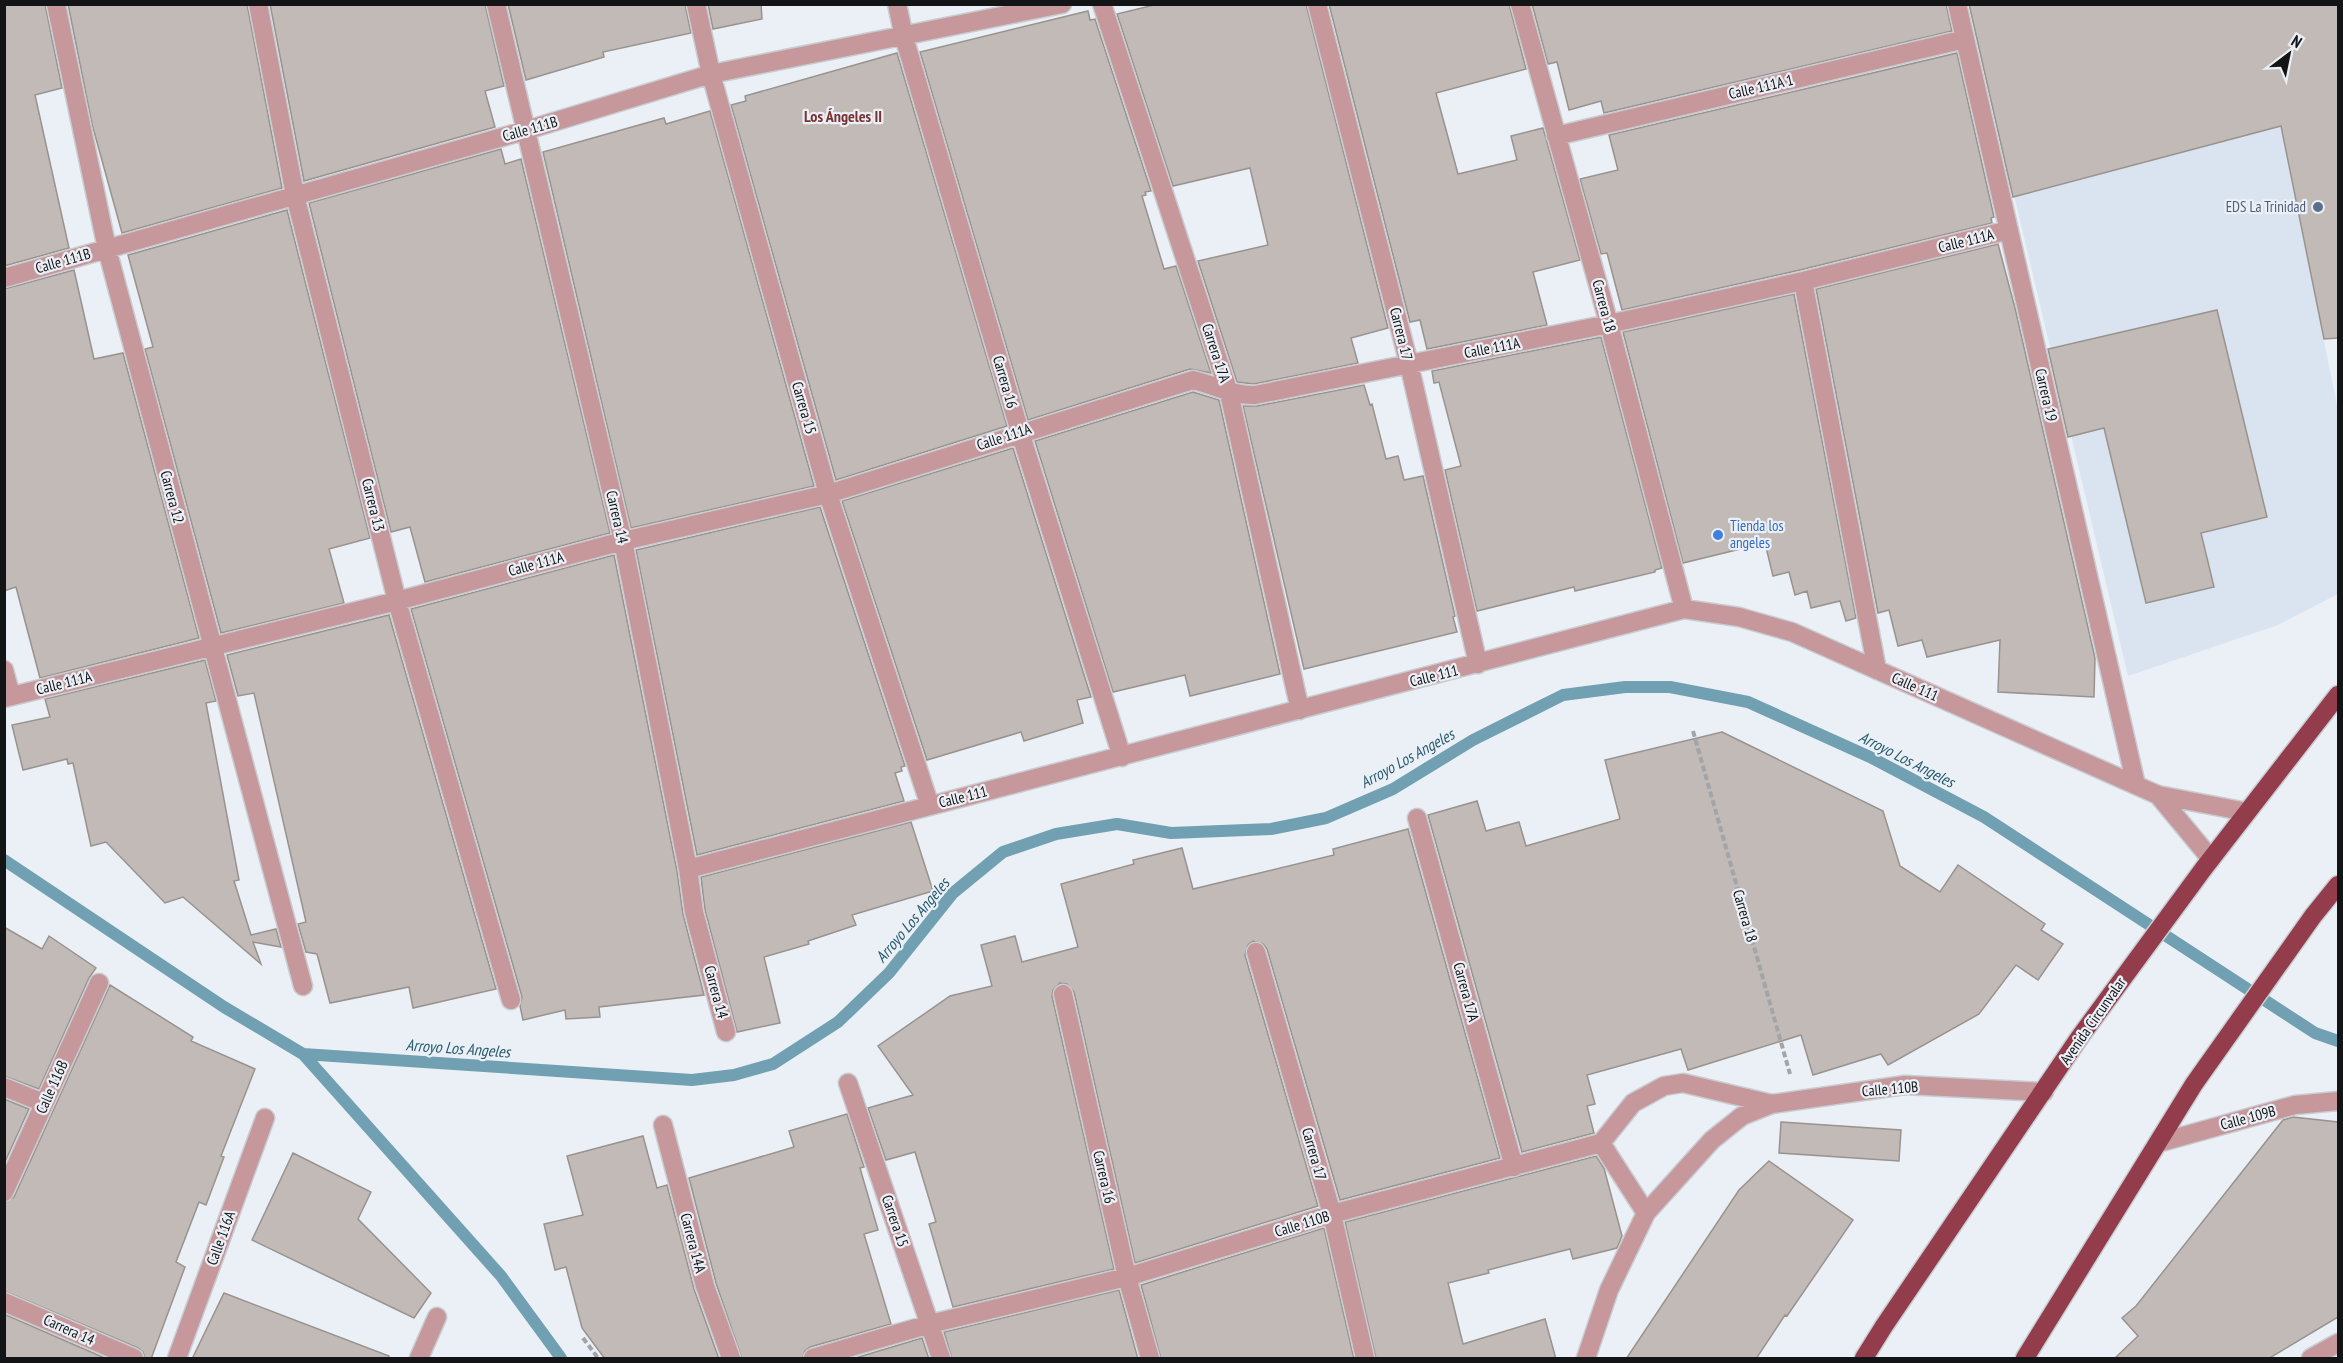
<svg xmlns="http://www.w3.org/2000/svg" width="2343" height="1363" font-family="'PT Sans Narrow',sans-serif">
<rect width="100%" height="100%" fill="#ebf0f6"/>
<path fill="#dae4f0" d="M1969 5H2256L2338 410V594L2278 625 2128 676Z"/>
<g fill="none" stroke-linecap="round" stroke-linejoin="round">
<path stroke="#71a0b3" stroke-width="12" d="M4 860 224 1007 303 1054 501 1276 561 1358
M303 1054 692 1080 734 1075 773 1064 838 1022 889 973 953 893 1003 852 1056 834 1117 824 1171 833 1271 829 1326 818 1393 789 1473 740 1563 695 1625 687H1670L1748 702 1870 757 1984 817 2315 1033 2338 1041"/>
</g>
<path fill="#c1bab6" stroke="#99938f" stroke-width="1.5" d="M4 4H45L62 88 35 95 69 248 4 266Z
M68 4H247L282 188 122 233 92 124Z
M270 4H485L504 86 485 91 495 127 304 181Z
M508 4H685L691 33 603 52 604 57 526 80Z
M708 4H761L762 19 713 29Z
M1158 4H1306L1388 328 1351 338 1358 363 1254 384 1237 382 1198 261 1268 245 1250 168 1173 186 1117 14Z
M1329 4H1509L1526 69 1436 93 1458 174 1517 160 1511 136 1543 128 1580 260 1533 272 1547 325 1427 349 1420 320 1410 322Z
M1532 4H1946L1952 31 1604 113 1601 101 1569 110 1557 62 1548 64Z
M1969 4H2338V338L2324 339 2281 126 2013 197Z
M1088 11 1090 20 1095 19 1151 191 1145 192 1146 195 1142 196 1164 269 1176 266 1211 373 1190 369 1028 420 920 52Z
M897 53 1007 426 836 480 731 105 746 101 745 96Z
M1957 53 1994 217 1991 218 1992 223 1800 270 1622 310 1607 253 1601 254 1580 179 1618 170 1609 135Z
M710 111 814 486 631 528 543 152 664 118 666 124Z
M501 149 505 164 521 159 610 533 425 582 410 527 391 532 309 203Z
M287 210 370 538 329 549 344 603 221 633 145 349 153 347 128 255Z
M1998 244 2015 308 2095 658 2094 697 1998 692 2000 640 1927 657 1922 640 1898 646 1889 610 1878 613 1816 289Z
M74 270 94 359 123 353 199 638 40 678 16 587 4 591V289Z
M1794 294 1856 618 1846 621 1840 601 1811 608 1807 591 1795 595 1789 572 1773 576 1765 543 1683 563 1623 332Z
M2217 310 2267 517 2201 533 2214 587 2146 603 2104 428 2068 437 2048 349Z
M1601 337 1662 568 1655 570V572L1575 591 1574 587 1477 611 1445 470 1461 466 1439 382 1434 383 1432 371Z
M1364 385 1370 405 1372 404 1386 459 1398 456 1404 480 1423 476 1455 616 1453 617 1457 632 1304 669 1243 406H1257Z
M1193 392 1219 400 1280 674 1190 696 1185 675 1113 692 1035 441Z
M1013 448 1091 697 1077 700 1083 723 1024 741 1021 732 927 760 842 501Z
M820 507 905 766 901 767 902 771 895 773 904 801 697 855 636 550Z
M614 555 677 871 683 914 704 995 599 1007 600 1017 566 1019 565 1010 523 1020 520 1006 522 997 411 609Z
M389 615 496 989 413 1008 409 987 330 1003 317 954 306 952 298 924 306 922 254 693 238 696 227 655Z
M205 660 216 701 206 703 239 880 234 881 251 935 276 929 281 947 253 942 261 964 183 897 165 903 106 842 91 846 73 763 68 764 67 759 23 770 12 725 50 717 45 699Z
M1722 732 1883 811 1900 866 1940 892 1958 865 2045 924 2041 930 2063 944 2038 980 2016 965 1979 1014 1888 1065 1881 1054 1813 1075 1801 1035 1688 1070 1681 1049 1587 1075 1595 1104 1587 1106 1594 1133 1522 1152 1428 815 1477 801 1486 831 1519 822 1526 846 1620 819 1605 760Z
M911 822 933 891 852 915 856 925 808 941 809 944 764 957 780 1023 737 1032 705 910 701 877Z
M1408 829 1500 1158 1340 1200 1267 949 1263 944 1253 941 1248 945 1245 955 1318 1206 1135 1263 1074 992 1067 984 1060 983 1053 990 1052 996 1114 1269 953 1307 929 1224 936 1222 915 1152 886 1160 868 1108 913 1095 878 1046 950 996 992 986 981 945 1015 936 1022 962 1078 947 1061 884 1134 864 1133 860 1182 848 1193 889 1334 855 1333 849Z
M4 927 42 949 49 936 96 968 89 978 39 1089 4 1076Z
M110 985 193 1037 191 1041 255 1069 221 1156 224 1157 206 1205 199 1202 176 1262 185 1267 151 1359H145L143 1352 138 1348 4 1291V1203L14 1197Z
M4 1099 29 1109 4 1164Z
M847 1114 864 1167 860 1168 878 1230 864 1234 891 1324 810 1347 805 1351 802 1359H742L716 1283 689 1178 794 1147 789 1131Z
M2293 1117 2338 1122V1317L2268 1359H2114L2138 1336 2122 1318 2136 1306 2283 1120Z
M1781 1122 1901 1130 1899 1161 1779 1153Z
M643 1136 657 1188 667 1185 694 1289 719 1359H605L582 1328 566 1267 555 1270 544 1224 583 1215 567 1156Z
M293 1153 371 1192 358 1219 431 1293 414 1318 252 1240Z
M1596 1156 1604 1168 1622 1236 1617 1248 1573 1259 1570 1249 1488 1270 1489 1273 1448 1283 1463 1344 1545 1319 1556 1359H1376L1345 1222Z
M1769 1161 1853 1220 1787 1316 1785 1315 1756 1359H1626L1739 1190Z
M1324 1228 1354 1359H1161L1141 1285Z
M1119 1290 1138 1359H952L944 1332Z
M224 1293 389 1356V1359H192Z
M4 1314 107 1359H4Z
M922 1338 929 1359H852Z"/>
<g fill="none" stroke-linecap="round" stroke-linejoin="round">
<g stroke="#c8cdd2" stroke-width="21">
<path id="service" d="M2158 1143 2295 1105 2338 1101
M2311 1358 2338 1343"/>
</g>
<g stroke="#c8cdd2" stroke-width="21">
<path id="minor" d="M56 4 107 249 303 986
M258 4 295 195 397 601 511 1000
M496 4 623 541 688 869 694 912 726 1032
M696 4 711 74 828 494 930 806
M897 4 904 37 1020 432 1122 757
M1102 4 1229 393 1300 710
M1317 4 1409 364 1478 664
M1520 4 1609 324 1684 609
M1957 4 2136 785
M1556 136 1965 39
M4 278 527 130 711 74 1062 4
M1803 281 1877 670
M4 670 11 696
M4 698 397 601 623 541 828 494 1193 380C1215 385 1232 396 1255 395L1609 324 1803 281 2009 230
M2158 795 2211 859
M1417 818 1514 1167
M688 869 1684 609 1739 617 1792 632 2158 795 2247 812
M1256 952 1332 1214 1365 1358
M1063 994 1127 1277 1150 1358
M848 1083 941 1358
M4 1087 44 1103
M663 1125 705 1286 731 1358
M1601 1143 1646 1213
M4 1192 99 983
M4 1302 134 1358
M177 1358 265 1118
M419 1358 437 1317
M813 1358 930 1324 1127 1277 1332 1214 1601 1143 1633 1103 1664 1086 1683 1083 1772 1104
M1586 1358 1609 1290 1646 1213 1712 1140 1742 1116 1772 1104 1905 1085 2044 1092"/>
</g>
<g stroke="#c8cdd2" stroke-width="21">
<path id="trunk" d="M1864 1358 1884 1326 2079 1038 2204 868 2338 695
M2025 1358 2194 1084 2313 916 2338 885"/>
</g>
<path stroke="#a1a5a9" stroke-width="4" stroke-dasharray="6 3" stroke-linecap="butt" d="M1693 731 1790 1074
M583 1338 598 1358"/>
<use href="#service" stroke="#c6979b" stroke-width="18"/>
<use href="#minor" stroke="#c6979b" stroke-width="18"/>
<use href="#trunk" stroke="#933c4b" stroke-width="18"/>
</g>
<circle fill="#5c6f8a" stroke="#ebf0f6" stroke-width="2" cx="2318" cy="207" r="6"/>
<circle fill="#3f7fe0" stroke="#ebf0f6" stroke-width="2" cx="1718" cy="535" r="6"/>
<g text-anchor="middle" stroke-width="4.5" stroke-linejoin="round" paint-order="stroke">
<g font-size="15" fill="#131416" stroke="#ebf0f6">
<text transform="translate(1761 87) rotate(-13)" y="5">Calle 111A 1</text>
<text transform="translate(530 129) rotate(-16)" y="5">Calle 111B</text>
<text transform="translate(1966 241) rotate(-14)" y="5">Calle 111A</text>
<text transform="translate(63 261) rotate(-16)" y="5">Calle 111B</text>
<text transform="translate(1604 306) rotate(75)" y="5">Carrera 18</text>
<text transform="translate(1401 334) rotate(76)" y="5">Carrera 17</text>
<text transform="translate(1492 348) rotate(-11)" y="5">Calle 111A</text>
<text transform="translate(1216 353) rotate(72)" y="5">Carrera 17A</text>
<text transform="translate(1005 382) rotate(74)" y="5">Carrera 16</text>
<text transform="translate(2046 395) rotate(77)" y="5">Carrera 19</text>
<text transform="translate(804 408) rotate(74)" y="5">Carrera 15</text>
<text transform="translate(1004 437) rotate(-18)" y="5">Calle 111A</text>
<text transform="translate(172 497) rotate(75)" y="5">Carrera 12</text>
<text transform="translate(373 505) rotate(76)" y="5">Carrera 13</text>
<text transform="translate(617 517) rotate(77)" y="5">Carrera 14</text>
<text transform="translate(536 564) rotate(-15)" y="5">Calle 111A</text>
<text transform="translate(1434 676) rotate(-14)" y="5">Calle 111</text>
<text transform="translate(64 683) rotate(-14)" y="5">Calle 111A</text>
<text transform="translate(1915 687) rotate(24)" y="5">Calle 111</text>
<text transform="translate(963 797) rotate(-14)" y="5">Calle 111</text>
<text transform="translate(1745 916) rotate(74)" y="5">Carrera 18</text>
<text transform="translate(716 992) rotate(75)" y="5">Carrera 14</text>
<text transform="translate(1466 992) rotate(75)" y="5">Carrera 17A</text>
<text transform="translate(2093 1021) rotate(-55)" y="5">Avenida Circunvalar</text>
<text transform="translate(52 1087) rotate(-66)" y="5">Calle 116B</text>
<text transform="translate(1890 1089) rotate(-5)" y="5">Calle 110B</text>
<text transform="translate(2248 1118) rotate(-15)" y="5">Calle 109B</text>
<text transform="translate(1314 1154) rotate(74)" y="5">Carrera 17</text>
<text transform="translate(1104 1177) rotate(77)" y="5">Carrera 16</text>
<text transform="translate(895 1221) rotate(71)" y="5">Carrera 15</text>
<text transform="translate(1302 1224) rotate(-17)" y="5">Calle 110B</text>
<text transform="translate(221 1238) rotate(-70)" y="5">Calle 116A</text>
<text transform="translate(693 1243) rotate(75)" y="5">Carrera 14A</text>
<text transform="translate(69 1330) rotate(24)" y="5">Carrera 14</text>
</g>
<g font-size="15" fill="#4e5e75" stroke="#ebf0f6" text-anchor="end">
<text x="2306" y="212">EDS La Trinidad</text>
</g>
<g font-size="15" fill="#366cbe" stroke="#ebf0f6" text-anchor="start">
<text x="1730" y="531">Tienda los<tspan x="1730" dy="17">angeles</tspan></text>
</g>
<g font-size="16" font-weight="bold" fill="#7a3333" stroke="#ebf0f6">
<text x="843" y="122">Los Ángeles II</text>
</g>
<g font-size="16" font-style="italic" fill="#265a6d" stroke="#ebf0f6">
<text transform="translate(1407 758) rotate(-29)" y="6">Arroyo Los Angeles</text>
<text transform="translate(1907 759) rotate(27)" y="6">Arroyo Los Angeles</text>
<text transform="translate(912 920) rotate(-50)" y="6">Arroyo Los Angeles</text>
<text transform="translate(458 1048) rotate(4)" y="6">Arroyo Los Angeles</text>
</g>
</g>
<rect width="2343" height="1363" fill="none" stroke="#131416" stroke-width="12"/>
<g transform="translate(2289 54) rotate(32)" stroke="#ebf0f6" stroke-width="4.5" paint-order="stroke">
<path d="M0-4.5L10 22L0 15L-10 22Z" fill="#131416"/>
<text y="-9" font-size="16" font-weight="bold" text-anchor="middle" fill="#131416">N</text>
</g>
</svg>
